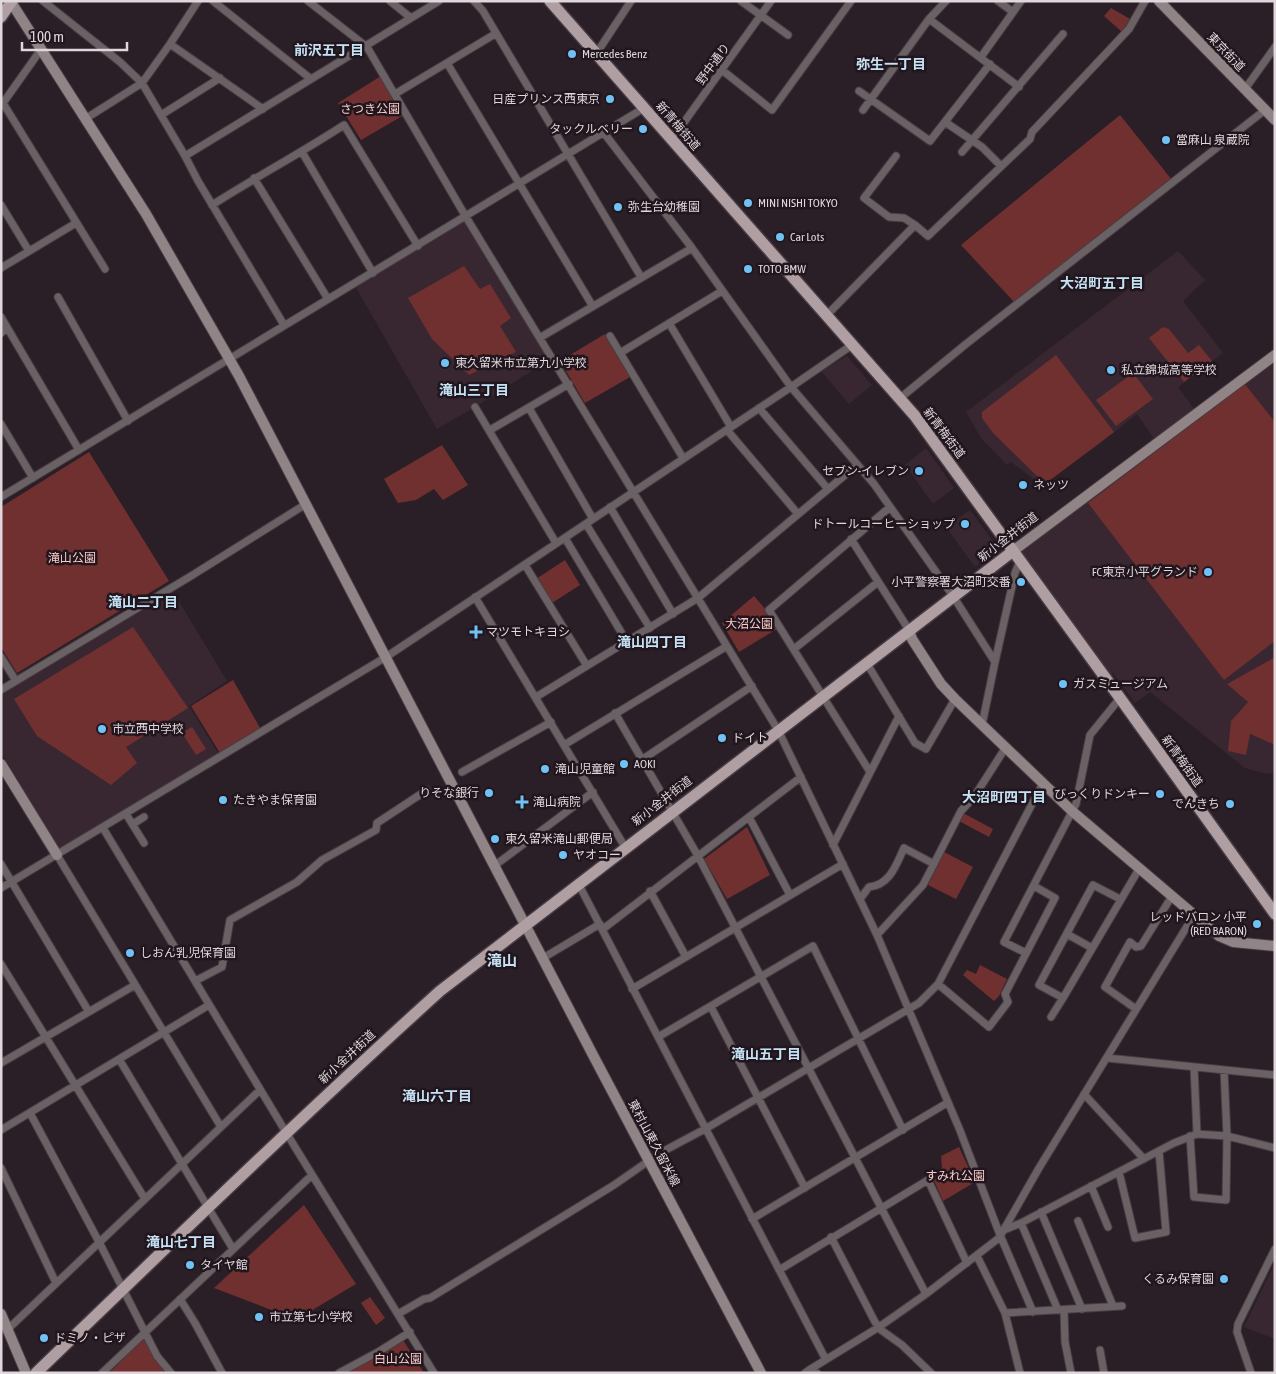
<svg xmlns="http://www.w3.org/2000/svg" width="1276" height="1374" font-family="'Asap Condensed','Noto Sans JP',sans-serif">
<rect width="100%" height="100%" fill="#2b1f27"/>
<path fill="#382731" d="M466 217 549 360 475 407 437 429 354 284Z
M1178 251 1205 280 1183 301 1223 353 1178 387 1197 413 1275 355V422L1245 384 1223 680 1275 641V657L1227 684 1248 702 1231 721 1246 755 1249 734 1275 745V772L1267 774 1245 768 1150 692 1135 703 1113 673 1106 679 1013 551 1157 443 1137 414 1097 446 1042 485 1011 462 1007 465 981 438 966 412Z
M847 356 872 385 849 404 821 371Z
M926 448 954 488 933 504 905 465Z
M970 510 993 541 991 554 975 567 946 527Z
M172 590 227 681 189 706 218 753 61 851 1 752V692Z
M1275 1263V1339L1244 1327Z"/>
<path fill="#713030" d="M1111 8 1130 19 1122 32 1104 16Z
M381 76 404 115 361 140 338 103Z
M1120 115 1172 180 1016 304 961 245Z
M464 266 480 289 490 284 511 318 500 326 516 352 469 375 432 339 408 298Z
M1163 327 1169 329 1188 353 1199 345 1212 361 1184 382 1149 338Z
M605 334 630 377 585 403 560 361Z
M1056 355 1114 432 1045 484 993 433 982 418V412Z
M1133 373 1153 399 1116 426 1096 400Z
M1245 384 1275 422V641L1224 680 1088 503Z
M442 445 468 485 443 500 434 489 416 500 398 503 384 479Z
M89 452 169 581 17 673 1 647V507Z
M565 560 580 585 552 603 536 579Z
M754 596 766 610V612L777 629 739 652 722 623Z
M133 627 188 708 126 747 137 763 111 785 37 736 14 699Z
M1275 657V745L1250 734 1246 755 1228 751 1231 721 1248 702 1227 684Z
M233 680 260 728 220 753 191 706Z
M192 727 206 749 196 755 182 733Z
M963 813 993 829 989 837 959 821Z
M747 827 770 875 727 899 704 859Z
M944 852 973 867 956 899 928 885Z
M980 965 1007 979 999 996 994 1001 963 975 967 970 976 974Z
M959 1147 975 1182 943 1201 933 1178 942 1168 941 1156Z
M304 1205 356 1284 314 1309 303 1322 214 1288Z
M370 1297 385 1318 376 1325 361 1303Z
M145 1337 156 1360 165 1373H109Z
M403 1340 424 1373H347L380 1355Z"/>
<g fill="none" stroke-linecap="round" stroke-linejoin="round">
<g stroke="#483c44" stroke-width="9">
<path id="street" d="M43 1 120 62 142 83 185 156 198 181 284 325
M213 1 311 79
M308 1 367 47 466 217 778 730 877 935 959 1128 1000 1235 1033 1312
M390 1 411 18
M474 1 483 11 641 277
M741 1 788 35
M998 1 1013 12
M929 19 1019 87
M170 44 263 109
M596 54 631 1
M981 57 1021 1
M447 63 592 305
M722 70 772 110 851 1
M1245 89 1275 47
M859 91 930 141 990 64
M395 94 495 34
M3 103 105 269
M1 106 42 48
M863 110 929 19 946 1
M161 115 220 78
M85 119 142 83 170 44 198 1
M945 122 982 147 1001 166
M604 133 692 248 791 387 874 484 953 596 995 662
M672 139 771 1
M302 152 373 273
M962 152 1063 34
M185 156 439 1
M896 156 864 198 889 217 904 218 915 225
M254 178 328 299
M1 205 29 251
M212 205C256 177 301 153 344 125L418 246
M1 268 76 223
M58 297 128 421
M826 316 915 225 928 236 1030 139 1032 132 1129 29 1145 1
M1 317 79 450
M669 323 731 427
M1 333 7 328
M610 336 683 458
M541 337 692 248
M620 353 722 291
M899 399 966 344 1265 110
M475 407 556 543
M529 408 593 519
M759 408 828 489
M1 424 33 478
M490 430 569 384
M727 430 798 514
M1 497 644 108
M610 507 673 614
M586 524 650 628
M565 538 627 642
M851 539 909 630
M525 565 587 666
M475 597 625 847
M794 649 878 582
M1 657 16 681
M866 662 915 743 926 749 955 699
M1 690 191 576 306 504
M536 697 698 598 857 465
M615 713 698 856 926 1294
M982 725 995 662 1015 573 1020 561
M564 745 727 646
M643 759 752 686
M462 772 551 722
M870 772 769 610 890 507
M126 814 144 843
M749 817 790 895
M133 824 144 817
M103 828 287 1134 434 1373
M833 845 899 716
M57 855 221 1127
M1 864 89 1012
M494 866 593 792
M578 883 658 1037
M1 888 386 657 791 387 852 345
M650 891 686 957
M860 899 869 887C890 885 896 865 904 848L934 864
M1120 899 1093 885 1039 985 1063 998 1139 869
M603 929 801 777
M1067 934 1092 948
M877 935 923 885 961 811 974 797 1006 747
M1026 953 1004 942 1076 804 1090 735 1120 698
M543 958 600 924
M1 964 145 1199
M195 981 222 967 230 920 297 882 322 860 376 830 377 823 427 790
M938 984 989 1027 1008 1002 1005 994 1055 898 1034 886
M632 989 843 864
M711 1007 805 1188
M1136 1009 1105 987 1130 942 1136 947 1141 946 1172 896
M1051 1017 1063 998
M1107 1058 1275 1075
M119 1059 233 1249
M1 1063 135 985
M1194 1067 1197 1134
M1084 1094 1144 1159
M30 1113 99 1242 157 1356 171 1373
M1 1130 209 1005
M1190 1136 1194 1197 1226 1200 1227 1136 1224 1070
M1 1168 56 1283
M1119 1172 1135 1238 1166 1232 1159 1151
M1091 1186 1108 1227
M1041 1212 1082 1309
M752 1219 947 1103
M1078 1221 1113 1306
M1021 1223 1058 1310
M1004 1230 1021 1223 1174 1143 1197 1134 1227 1136 1275 1148
M831 1237 875 1322 881 1330 902 1345 931 1373
M977 1256 1005 1313 1020 1373
M779 1270 928 1180 967 1263
M180 1299 195 1323 222 1373
M1064 1310 1065 1342 1071 1373
M1005 1313 1122 1306
M398 1314 424 1299 430 1298 614 1185 660 1153 705 1129 919 1003 938 984 1043 783
M8 1329 260 1090
M1100 1350 1104 1373
M825 1358 658 1037 813 946 903 1130
M809 1370 879 1327 926 1294 999 1238 1039 1168 1194 915
M102 1373 312 1175
M339 1373 378 1352 410 1332
M805 1373 809 1370 817 1373
M1251 1373 1237 1332 1238 1324 1275 1249"/>
</g>
<g stroke="#483c44" stroke-width="12">
<path id="secondary" d="M1159 1 1275 120
M11 2 146 214 239 376 594 1057 761 1373
M1013 551 1275 355
M909 630 912 639 941 684 955 699 1073 812 1219 936 1233 942 1275 946
M1 764 57 855
M1 1314 26 1373"/>
</g>
<g stroke="#483c44" stroke-width="14">
<path id="primary" d="M550 1 915 416 1120 698 1275 914
M1 17 12 1
M36 1373C170 1244 303 1115 440 991L1013 551"/>
</g>
<use href="#street" stroke="#696163" stroke-width="7"/>
<use href="#secondary" stroke="#908487" stroke-width="10"/>
<use href="#primary" stroke="#af9fa3" stroke-width="11"/>
</g>
<g fill="#70c2f4" stroke="#21161d" stroke-width="2">
<circle cx="572" cy="54" r="5"/>
<circle cx="610" cy="99" r="5"/>
<circle cx="643" cy="129" r="5"/>
<circle cx="1166" cy="140" r="5"/>
<circle cx="748" cy="203" r="5"/>
<circle cx="618" cy="207" r="5"/>
<circle cx="780" cy="237" r="5"/>
<circle cx="748" cy="269" r="5"/>
<circle cx="445" cy="363" r="5"/>
<circle cx="1111" cy="370" r="5"/>
<circle cx="919" cy="471" r="5"/>
<circle cx="1023" cy="485" r="5"/>
<circle cx="965" cy="524" r="5"/>
<circle cx="1208" cy="572" r="5"/>
<circle cx="1021" cy="582" r="5"/>
<path d="M473.5 624.5h5v5h5v5h-5v5h-5v-5h-5v-5h5z"/>
<circle cx="1063" cy="684" r="5"/>
<circle cx="102" cy="729" r="5"/>
<circle cx="722" cy="738" r="5"/>
<circle cx="624" cy="764" r="5"/>
<circle cx="545" cy="769" r="5"/>
<circle cx="489" cy="793" r="5"/>
<circle cx="1160" cy="794" r="5"/>
<circle cx="223" cy="800" r="5"/>
<path d="M519.5 794.5h5v5h5v5h-5v5h-5v-5h-5v-5h5z"/>
<circle cx="1230" cy="804" r="5"/>
<circle cx="495" cy="839" r="5"/>
<circle cx="563" cy="855" r="5"/>
<circle cx="1257" cy="924" r="5"/>
<circle cx="130" cy="953" r="5"/>
<circle cx="190" cy="1265" r="5"/>
<circle cx="1224" cy="1279" r="5"/>
<circle cx="259" cy="1317" r="5"/>
<circle cx="44" cy="1338" r="5"/>
</g>
<g text-anchor="middle" stroke-width="5" stroke-linejoin="round" paint-order="stroke">
<g font-size="12" fill="#dfd7db" stroke="#21161d">
<text transform="translate(1226 52) rotate(46)" y="4">東京街道</text>
<text transform="translate(713 64) rotate(-54)" y="4">野中通り</text>
<text transform="translate(678 126) rotate(49)" y="4">新青梅街道</text>
<text transform="translate(944 433) rotate(53)" y="4">新青梅街道</text>
<text transform="translate(1008 537) rotate(-38)" y="4">新小金井街道</text>
<text transform="translate(1182 761) rotate(54)" y="4">新青梅街道</text>
<text transform="translate(662 801) rotate(-38)" y="4">新小金井街道</text>
<text transform="translate(347 1057) rotate(-43)" y="4">新小金井街道</text>
<text transform="translate(654 1143) rotate(62)" y="4">東村山東久留米線</text>
</g>
<g font-size="12" fill="#dfd7db" stroke="#21161d" text-anchor="start">
<text x="582" y="58">Mercedes Benz</text>
<text x="600" y="103" text-anchor="end">日産プリンス西東京</text>
<text x="633" y="133" text-anchor="end">タックルベリー</text>
<text x="1176" y="144">當麻山 泉蔵院</text>
<text x="758" y="207">MINI NISHI TOKYO</text>
<text x="628" y="211">弥生台幼稚園</text>
<text x="790" y="241">Car Lots</text>
<text x="758" y="273">TOTO BMW</text>
<text x="455" y="367">東久留米市立第九小学校</text>
<text x="1121" y="374">私立錦城高等学校</text>
<text x="909" y="475" text-anchor="end">セブン-イレブン</text>
<text x="1033" y="489">ネッツ</text>
<text x="955" y="528" text-anchor="end">ドトールコーヒーショップ</text>
<text x="1198" y="576" text-anchor="end">FC東京小平グランド</text>
<text x="1011" y="586" text-anchor="end">小平警察署大沼町交番</text>
<text x="486" y="636">マツモトキヨシ</text>
<text x="1073" y="688">ガスミュージアム</text>
<text x="112" y="733">市立西中学校</text>
<text x="732" y="742">ドイト</text>
<text x="634" y="768">AOKI</text>
<text x="555" y="773">滝山児童館</text>
<text x="479" y="797" text-anchor="end">りそな銀行</text>
<text x="1150" y="798" text-anchor="end">びっくりドンキー</text>
<text x="233" y="804">たきやま保育園</text>
<text x="533" y="806">滝山病院</text>
<text x="1220" y="808" text-anchor="end">でんきち</text>
<text x="505" y="843">東久留米滝山郵便局</text>
<text x="573" y="859">ヤオコー</text>
<text x="1247" y="921" text-anchor="end">レッドバロン 小平<tspan x="1247" dy="14">(RED BARON)</tspan></text>
<text x="140" y="957">しおん乳児保育園</text>
<text x="200" y="1269">タイヤ館</text>
<text x="1214" y="1283" text-anchor="end">くるみ保育園</text>
<text x="269" y="1321">市立第七小学校</text>
<text x="54" y="1342">ドミノ・ピザ</text>
</g>
<g font-size="12" fill="#fccbc8" stroke="#21161d">
<text x="370" y="113">さつき公園</text>
<text x="72" y="562">滝山公園</text>
<text x="749" y="628">大沼公園</text>
<text x="955" y="1180">すみれ公園</text>
<text x="398" y="1363">白山公園</text>
</g>
<g font-size="14" font-weight="bold" fill="#c5e2f5" stroke="#21161d">
<text x="329" y="55">前沢五丁目</text>
<text x="891" y="69">弥生一丁目</text>
<text x="1102" y="288">大沼町五丁目</text>
<text x="474" y="395">滝山三丁目</text>
<text x="143" y="607">滝山二丁目</text>
<text x="652" y="647">滝山四丁目</text>
<text x="1004" y="802">大沼町四丁目</text>
<text x="766" y="1059">滝山五丁目</text>
<text x="437" y="1101">滝山六丁目</text>
<text x="181" y="1247">滝山七丁目</text>
</g>
<g font-size="15" font-weight="bold" fill="#c5e2f5" stroke="#21161d">
<text x="502" y="966">滝山</text>
</g>
</g>
<rect width="1276" height="1374" fill="none" stroke="#dfd7db" stroke-width="5"/>
<path d="M22 42v8h105v-8" fill="none" stroke="#dfd7db" stroke-width="2.5"/>
<text x="30" y="42" font-size="15" fill="#dfd7db" stroke="#21161d" stroke-width="4" paint-order="stroke">100 m</text>
</svg>
